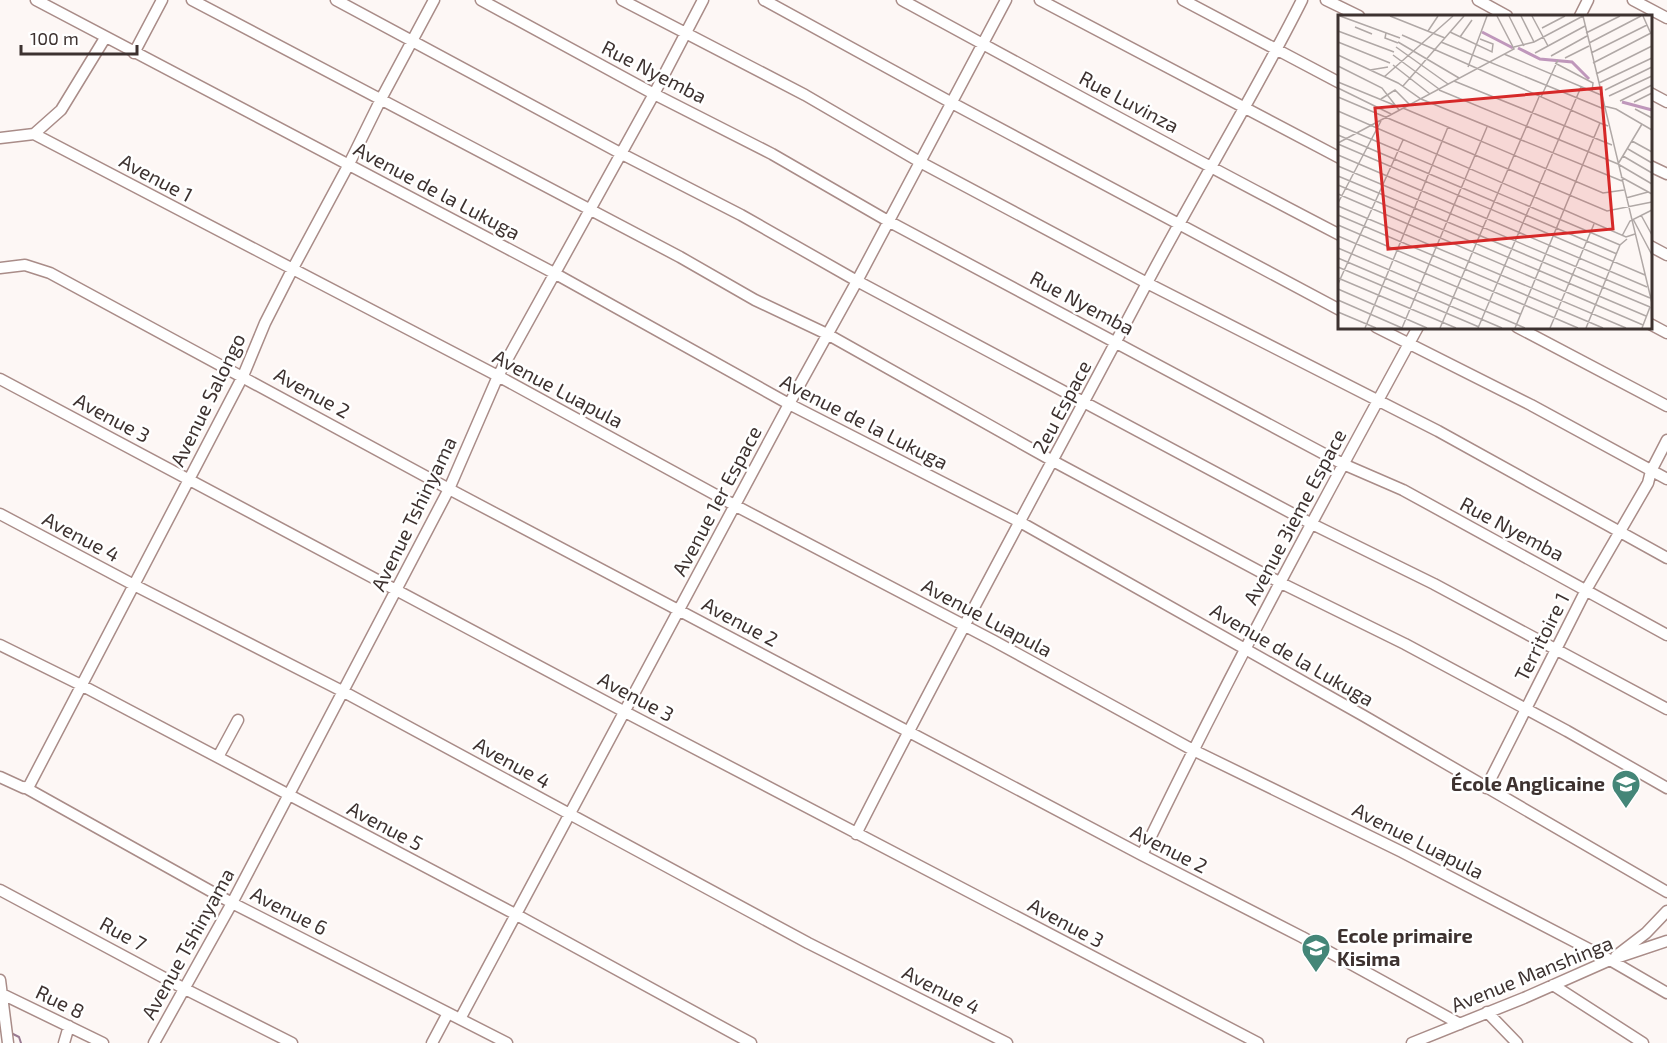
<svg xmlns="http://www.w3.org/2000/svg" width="1667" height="1043" font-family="'Exo 2',sans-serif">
<rect width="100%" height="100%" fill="#fdf7f5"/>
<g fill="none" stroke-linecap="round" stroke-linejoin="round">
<path stroke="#987991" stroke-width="2" d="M11 1033 19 1037 21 1043"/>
<g stroke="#a98c88" stroke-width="13">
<path id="minor" d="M36 0 554 273 789 404 1020 522 1364 716 1667 892
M192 0 680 257 755 300 827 334 1053 461 1281 583 1405 644 1567 731 1667 788
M336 0 622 154 741 215 857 281 1312 524 1434 584 1667 709
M481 0 654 94 772 154 888 221 1343 464 1403 490 1667 635
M622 0 805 95 920 162 1147 283 1438 431 1667 558
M764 0 952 103 1340 310
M902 0C1047 79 1193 159 1340 235
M1040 0 1340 158
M1183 0 1340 83
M1326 0 1359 16
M1478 0 1507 16
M1633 0 1667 18
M1580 16 1588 0
M134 53 162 0
M1650 93 1667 102
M34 134 61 110 105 38
M0 138 34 134 498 376 736 506 994 641 1193 750 1402 852 1610 960 1667 993
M1650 166 1667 174
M1650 246 1667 255
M0 268 25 265 50 273 449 489 1142 855 1302 937 1460 1024
M1650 324 1667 333
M1376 327 1531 405 1667 479
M1517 327 1667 406
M0 379 625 712 1258 1043
M0 514 134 585 344 692 808 943 1007 1043
M0 645 81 685 515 914 751 1043
M218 757 238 720
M0 777 24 788 29 786 243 376 265 323 292 270 349 164 381 99 434 0
M26 788 232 903 507 1043
M1486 788 1586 590 1648 483 1651 471 1667 440
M856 834C950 648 1050 467 1147 283 1197 188 1254 96 1302 0
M1142 855C1228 676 1323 501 1418 327
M0 890 185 989 292 1043
M1616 956 1646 933 1667 911
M0 980 8 1043
M1553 985 1643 1043
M2 994 103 1043
M1487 1012 1517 1043
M460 1019 789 404 857 281 1006 0
M64 1043 69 1026
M154 1043 232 903 449 489 498 376 654 94 703 0
M432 1043 448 1013
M1412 1043 1524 998 1610 960 1667 941"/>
</g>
<use href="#minor" stroke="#fff" stroke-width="10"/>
</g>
<defs>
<g id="school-pin" transform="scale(1.5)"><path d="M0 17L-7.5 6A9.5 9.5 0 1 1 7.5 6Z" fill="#448678" stroke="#fff"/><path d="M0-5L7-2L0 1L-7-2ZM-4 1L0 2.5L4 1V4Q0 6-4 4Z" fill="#fff"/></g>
</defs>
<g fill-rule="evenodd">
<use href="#school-pin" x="1626" y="784"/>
<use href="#school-pin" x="1316" y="948"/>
</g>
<g text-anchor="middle" stroke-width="5" stroke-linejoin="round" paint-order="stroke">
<g font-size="20" fill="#3d3230" stroke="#fff">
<text transform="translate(654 72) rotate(27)" y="7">Rue Nyemba</text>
<text transform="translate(1129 102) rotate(28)" y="7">Rue Luvinza</text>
<text transform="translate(156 178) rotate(28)" y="7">Avenue 1</text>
<text transform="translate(437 191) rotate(28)" y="7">Avenue de la Lukuga</text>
<text transform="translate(1082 303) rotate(28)" y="7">Rue Nyemba</text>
<text transform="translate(558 389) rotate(28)" y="7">Avenue Luapula</text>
<text transform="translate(312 393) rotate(29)" y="7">Avenue 2</text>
<text transform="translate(208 400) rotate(-64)" y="7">Avenue Salongo</text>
<text transform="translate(1062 407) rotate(-62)" y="7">2eu Espace</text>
<text transform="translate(112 418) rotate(28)" y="7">Avenue 3</text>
<text transform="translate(864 422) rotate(27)" y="7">Avenue de la Lukuga</text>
<text transform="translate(717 501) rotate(-62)" y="7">Avenue 1er Espace</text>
<text transform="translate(414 514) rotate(-64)" y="7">Avenue Tshinyama</text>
<text transform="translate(1295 517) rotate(-62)" y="7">Avenue 3ieme Espace</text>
<text transform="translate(1512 529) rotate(28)" y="7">Rue Nyemba</text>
<text transform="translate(81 537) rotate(28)" y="7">Avenue 4</text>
<text transform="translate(987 618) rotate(28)" y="7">Avenue Luapula</text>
<text transform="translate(740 622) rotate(28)" y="7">Avenue 2</text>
<text transform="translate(1542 637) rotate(-63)" y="7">Territoire 1</text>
<text transform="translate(1292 655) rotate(30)" y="7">Avenue de la Lukuga</text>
<text transform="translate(636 697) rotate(28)" y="7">Avenue 3</text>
<text transform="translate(512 763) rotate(29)" y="7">Avenue 4</text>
<text transform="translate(385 826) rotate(28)" y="7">Avenue 5</text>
<text transform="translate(1418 841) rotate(27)" y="7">Avenue Luapula</text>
<text transform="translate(1169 849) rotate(27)" y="7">Avenue 2</text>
<text transform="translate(289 911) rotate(27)" y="7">Avenue 6</text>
<text transform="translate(1066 923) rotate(28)" y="7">Avenue 3</text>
<text transform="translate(123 934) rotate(29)" y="7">Rue 7</text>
<text transform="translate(188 944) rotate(-61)" y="7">Avenue Tshinyama</text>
<text transform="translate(1532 974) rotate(-22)" y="7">Avenue Manshinga</text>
<text transform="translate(941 990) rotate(27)" y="7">Avenue 4</text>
<text transform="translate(60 1002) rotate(26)" y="7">Rue 8</text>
</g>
<g font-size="20" font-weight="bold" fill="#3d3230" stroke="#fff" text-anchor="end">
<text x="1605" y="791">École Anglicaine</text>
<text x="1337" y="943" text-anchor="start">Ecole primaire<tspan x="1337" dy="23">Kisima</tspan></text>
</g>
</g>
<g transform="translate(1338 15)">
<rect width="314" height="314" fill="#fdf7f5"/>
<path fill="none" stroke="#bf97bb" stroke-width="3" d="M144 17 175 33M180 33 202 44 234 47 251 64M284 87 314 95"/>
<path fill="none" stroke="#b0a8a6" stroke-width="1.5" d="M2 1 62 23M52 1 107 23M171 1 186 31M183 1 196 27M194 1 210 31M245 1 314 288M305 1 313 19M17 12 34 19M204 13 227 1M0 16 56 37M90 16 100 1M112 17 154 37 155 29 142 24M48 18 47 23 60 28M248 18 282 1M64 20 262 108M122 22 134 5M0 27 52 48M60 27 121 63M103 27 266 94M251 28 303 1M58 32 110 69M176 32 196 27 245 1M197 38 247 11M253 38 309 10M166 39 263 80M0 40 60 68 83 84 284 166M55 40 101 74M213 41 249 21M227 43 251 31M217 48 255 68 254 76M255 48 313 18M55 50 92 79M0 51 44 73 61 95M130 52 149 1M32 55 50 52M258 59 314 31M46 62 115 1M116 66 274 130M0 67 56 90M261 68 314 43M65 71 126 1M0 73 53 99M101 75 280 149 314 169M267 75 314 52M271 81 314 61M0 82 269 196 314 187M203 82 220 45M43 84 57 75 72 90M282 86 314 70M296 87 314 78M266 91 278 94 314 115M65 93 265 178 286 175M297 94 314 103M0 96 288 222 297 219M0 110 282 230M0 120 279 239M294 126 314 137M0 128 176 34 159 1M0 129 307 260M290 134 314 148M0 140 309 272M285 141 314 158M280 149 304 109M0 151 312 283M0 161 312 292M283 162 314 179M0 170 308 301M0 179 305 310M288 183 310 177M0 188 43 106M0 191 288 313M0 200 265 313M303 200 314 220M295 204 314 240M0 210 240 313M0 221 182 299M284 221 292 206 314 195M0 233 187 313M0 243 164 313M0 252 141 312M0 263 118 313M0 269 65 125M0 274 89 313M0 285 64 313M0 297 38 313M27 313 110 112M64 313 149 112M102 313 201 82M140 313 243 72M177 313 262 108 270 111M212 313 256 209M248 313 282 230 289 224M304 313 312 292"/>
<path fill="#d62828" fill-opacity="0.15" stroke="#d62828" stroke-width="3" d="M263 73 275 214 50 234 37 93Z"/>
<rect width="314" height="314" fill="none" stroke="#3d3230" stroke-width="3"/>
</g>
<path d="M21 45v9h116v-9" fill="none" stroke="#3d3230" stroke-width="3"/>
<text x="30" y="45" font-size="18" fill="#3d3230" stroke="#ffffff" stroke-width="4.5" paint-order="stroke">100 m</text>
</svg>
